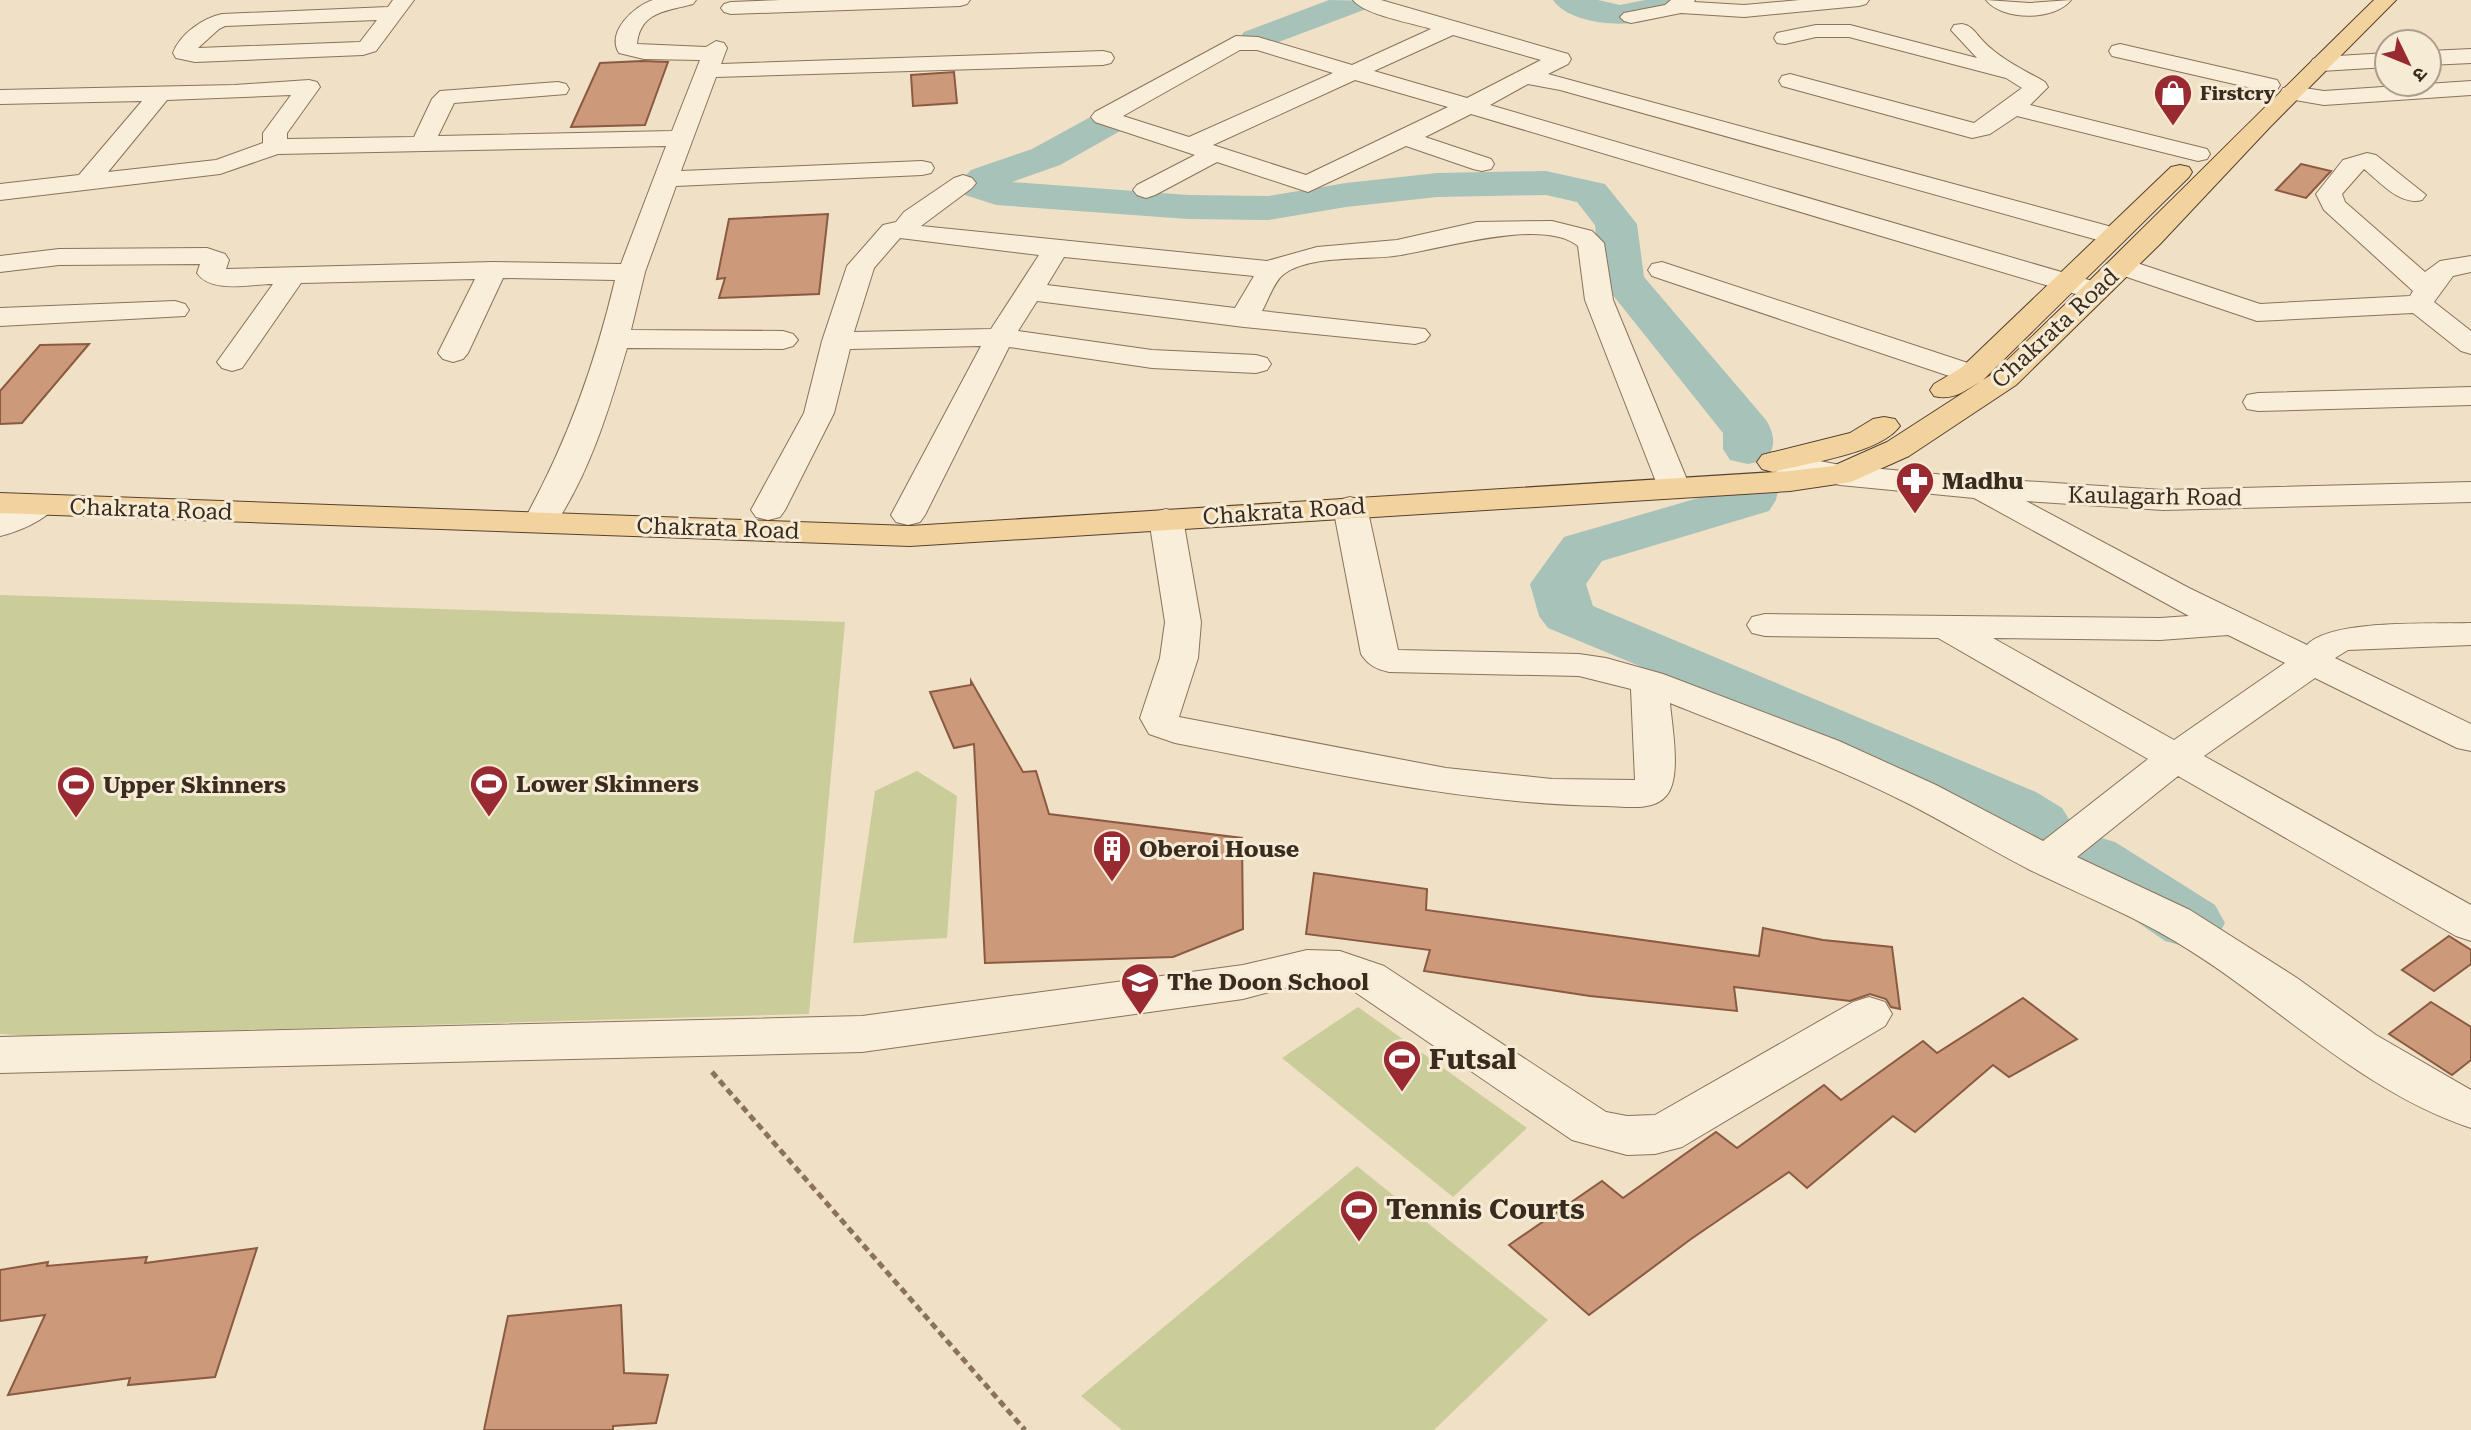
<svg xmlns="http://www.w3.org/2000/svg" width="2471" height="1430" font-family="'Roboto Serif','Noto Sans Devanagari',serif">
<rect width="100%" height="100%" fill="#efe0c6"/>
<path fill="#cacd99" d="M0 595 845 622 809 1014 34 1036 0 1034Z
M917 771 957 796 947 938 853 943 875 791Z
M1358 1007 1527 1128 1453 1197 1282 1058Z
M1357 1166 1548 1320 1434 1430H1122L1081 1396Z"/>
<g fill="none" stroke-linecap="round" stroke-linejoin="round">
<path fill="#a7c2b9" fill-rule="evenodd" d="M1329 0 1373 1 1369 8 1268 46 1256 49 1244 46 1239 39 1244 32Z
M1553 0H1598L1620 5 1645 0H1686C1664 32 1574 31 1553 0Z
M1109 111 1122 114 1128 122 1122 130 1060 165 1012 182 1188 195 1268 196 1346 183 1437 173 1546 171 1605 184 1637 224 1644 277 1766 420C1775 435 1776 446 1766 460L1748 464 1730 460 1723 449V433L1600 279 1595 225 1577 202 1546 195 1437 197 1346 207 1268 220 1188 219 996 205 962 194 956 185 971 170 1032 149 1096 114Z
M1752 475 1771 480 1778 491 1776 500 1769 511 1602 561 1586 584 1593 606 2036 792 2062 808 2072 824 2062 840C2027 849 2019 842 1990 822L1637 665 1548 628 1539 616 1530 584 1564 537 1726 490 1733 480Z
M2091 835 2115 842 2215 905 2225 923 2215 941 2190 948 2165 941 2067 874 2058 858 2067 842Z"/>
</g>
<path fill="#cd997b" stroke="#8a5a41" stroke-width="2" d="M642 61 668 62 645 125 571 127 600 63Z
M954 72 957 103 913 106 911 75Z
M2301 164 2331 171 2306 198 2276 190Z
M828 214 819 294 719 298 725 278 717 279 729 219Z
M89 344 22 423 0 424V391L40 345Z
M971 681 1023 772 1036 771 1049 814 1242 838 1243 929 1173 957 985 963 974 744 954 748 930 692 971 685Z
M1314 873 1427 889 1426 910 1759 956 1763 928 1823 940 1892 947 1900 1009 1891 1007 1886 999 1870 994 1850 1001 1734 987 1737 1011 1590 996 1424 971 1430 950 1306 934Z
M2449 936 2471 950V964L2434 991 2402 970Z
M2023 998 2077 1039 2009 1077 1993 1065 1915 1132 1893 1116 1807 1188 1789 1172 1691 1239 1589 1315 1509 1245 1602 1181 1623 1198 1716 1132 1737 1148 1824 1085 1841 1100 1923 1041 1937 1053Z
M2431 1002 2471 1027V1060L2452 1075 2389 1034Z
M257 1248 215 1377 128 1385 130 1378 8 1395 45 1315 0 1321V1270L48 1262 47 1266 147 1257 145 1263Z
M621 1305 624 1373 668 1375 656 1423 613 1426V1430H484L508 1316Z"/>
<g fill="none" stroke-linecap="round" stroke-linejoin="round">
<g stroke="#8a725b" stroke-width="2">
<path id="minor" d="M393 0H414L376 51 363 55 195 62 176 58 173 53C180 34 203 18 222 14L388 7ZM377 20 360 42 198 48 219 29 225 26Z
M653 0H696L693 4C668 11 640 11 637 44L706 47 716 41 724 43 727 48 721 64 1103 51 1111 53 1114 58 1111 63 1103 65 716 77 681 171 922 161 931 163 934 168 931 173 922 175 676 186 645 272 631 330 783 331 793 334 798 340 793 346 783 349 627 348C609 409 589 476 552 529L540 532 528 529 523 522C566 445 595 365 615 280L503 278 468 353 463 359 453 362 443 359 438 353 475 279 301 283 242 368 232 371 222 368 217 362 273 284C251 284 211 294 197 273L200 264 59 265 0 272V256L59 249 207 248 225 254 229 260 226 269 493 262 621 264 666 146 278 154 220 174 0 200V184L79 175 142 101 0 104V90L235 85 309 80 317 82 320 87 287 133V139L414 137 432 99 440 91 558 82 566 84 569 89 566 94 454 103 438 136 672 131 700 60 644 59 619 53C606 32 634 6 653 0ZM291 95 263 133V143L216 160 108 172 167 100Z
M781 0H970L967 4 960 6 731 14 724 12 721 8 724 4 731 2Z
M1353 0H1381L1568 54 1571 59 1568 64 1548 74 2123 230 2127 236 2123 242 2114 244 2105 242 1560 90 1528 84 1490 105 2106 285 2110 291 2106 297 2096 299 2086 297 1471 114 1425 137 1491 159 1494 164 1491 169 1482 171 1473 169 1406 146 1308 192 1217 162 1155 195 1146 198 1137 195 1133 190 1137 185 1195 155 1095 122 1091 117 1095 112 1236 36 1258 37 1352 65 1431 29C1413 23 1364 15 1353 0ZM1453 35 1541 60 1467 98 1374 71ZM1240 50H1257L1333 73 1189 137 1123 116ZM1355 80 1448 107 1306 175 1213 145Z
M1671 0H1695L1694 2 1744 5 1800 0H1869L1866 4 1859 6 1744 17 1681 13 1631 23 1624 21 1620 17 1624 13 1665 5Z
M1986 0 2029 3 2071 0C2055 21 2002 21 1986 0Z
M1962 24C1973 26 1976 34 1983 41 2000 59 2024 70 2045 82L2048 87 2030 105 2207 149 2210 154 2207 159 2198 161 2017 116 1990 134 1972 138 1782 86 1779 81 1782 76 1790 74 1974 123 2022 88 2006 78 1849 37H1816L1785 44 1777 43 1774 38 1777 33 1816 25H1850L1977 58 1951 30 1954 25Z
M2120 44 2277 80 2280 85 2277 90 2269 92 2112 56 2109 51 2112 46Z
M2471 49V63L2429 65V51Z
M2387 53V67L2321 71 2313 69 2310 64 2313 59 2321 57Z
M2471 81V95L2324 105 2283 98 2280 93 2283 88 2291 86 2324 91Z
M2367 153 2376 155 2426 195 2422 200C2400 206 2380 182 2364 169L2342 194 2345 202 2425 272 2440 261 2471 256V272L2453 276 2434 302 2471 331V354L2461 351 2413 313 2257 321 2112 272 2108 266 2112 260 2122 258 2260 304 2410 296 2413 291 2324 210 2316 194 2343 160Z
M963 175 972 178 976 183 972 188 921 226 1267 261 1317 247 1397 240 1477 222 1552 221 1592 231 1604 243 1613 300 1690 487 1686 494 1674 497 1662 494 1658 487 1585 300 1578 246C1542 216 1436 251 1394 256 1363 260 1309 255 1284 274 1274 281 1268 301 1262 311L1425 329 1430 335 1425 341 1415 344 1244 327 1037 301 1018 331 1152 350 1256 355 1267 358 1271 364 1267 370 1256 373 1152 368 1009 347 925 515 920 522 908 525 896 522 891 515 981 346 850 349 834 413 785 510 780 517 768 520 756 517 751 510 804 413 822 341 847 266 883 225 896 222 904 212 954 178ZM900 238 1039 255 991 329 854 332 874 268ZM1064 257 1254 276 1235 308 1047 285Z
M1662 262 1983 368 1987 374 1983 380 1972 383 1961 380 1652 276 1648 270 1652 264Z
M175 301 185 304 189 310 185 316 0 326V308Z
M2471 387V405L2258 411 2247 409 2243 402 2247 395 2258 393Z
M1774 452 1840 465 1977 478 2163 490 2471 482V502L2163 510 2026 501 2189 588 2307 645C2330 619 2434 624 2471 623V645L2348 650 2335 658 2471 724V751L2457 748 2315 678 2204 756 2471 905V941L2456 936 2178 776 2077 857 2190 910 2297 978 2376 1035 2471 1090V1128C2353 1089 2266 991 2159 932 2117 909 2073 891 2030 870 1989 849 1950 825 1909 804 1832 765 1750 735 1670 703 1672 727 1682 779 1666 796 1653 812 1623 806 1605 806 1460 804 1317 770 1175 743L1149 734 1140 718 1160 658 1165 622 1149 519 1154 512 1166 509 1178 512 1183 519 1201 622 1198 658 1179 717 1446 768 1552 779 1635 780 1631 689 1579 676 1389 672C1376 669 1368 665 1361 654L1333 507 1338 500 1350 497 1362 500 1367 507 1398 650 1579 654 1606 658 1663 674 1839 741 1936 785 2043 841 2148 759 1938 638 1765 636 1752 633 1747 625 1752 617 1765 614 2160 618 2189 616 1974 498 1840 485 1763 469 1758 462 1763 455ZM2228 635 2285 663 2174 740 1993 638 2160 640Z
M40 495 52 498 57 505C46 520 18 532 0 536V513Z
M1307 950 1340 951 1384 966 1606 1112 1627 1116 1655 1115 1853 1002 1869 997 1885 1002 1892 1014 1885 1026 1682 1147 1655 1154 1627 1155 1572 1140 1352 990 1336 983 1307 982 1243 999 862 1052 0 1073V1037L862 1016 1243 965Z"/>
</g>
<g stroke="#58402f" stroke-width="2">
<path id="major" d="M2374 0H2396L2270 127 2160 244 2016 385 1909 456 1851 482 1790 491 910 546 0 513V493L910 526 1790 471 1833 466 1887 442 1980 382C1964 391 1953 401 1934 396L1930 390 1934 384 1961 368 2171 167 2180 165 2189 167 2192 172 2189 177 1983 380 1994 373C2123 250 2247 124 2374 0Z
M1884 417 1895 419 1900 426C1880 454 1806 463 1773 472L1762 469 1757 462 1762 455 1850 433 1873 419Z"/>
</g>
<path stroke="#8a725b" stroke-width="5" stroke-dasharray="7 4.5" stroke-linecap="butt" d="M712 1072 1025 1430"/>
<use href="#minor" fill="#f9eed9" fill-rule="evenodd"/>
<use href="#major" fill="#f2d39e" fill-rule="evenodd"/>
</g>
<defs>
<g id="shop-pin" transform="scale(2.0125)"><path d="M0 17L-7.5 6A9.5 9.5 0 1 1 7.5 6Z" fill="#9a2a31" stroke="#f6ebd5"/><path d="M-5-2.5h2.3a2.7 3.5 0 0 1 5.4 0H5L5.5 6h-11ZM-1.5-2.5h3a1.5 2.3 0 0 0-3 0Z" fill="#fff"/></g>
<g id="pharmacy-pin" transform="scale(2.0125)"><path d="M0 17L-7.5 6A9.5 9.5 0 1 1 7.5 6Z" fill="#9a2a31" stroke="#f6ebd5"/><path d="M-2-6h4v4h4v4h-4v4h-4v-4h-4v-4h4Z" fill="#fff"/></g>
<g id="stadium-pin" transform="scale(2.0125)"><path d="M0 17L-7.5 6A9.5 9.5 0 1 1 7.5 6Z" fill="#9a2a31" stroke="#f6ebd5"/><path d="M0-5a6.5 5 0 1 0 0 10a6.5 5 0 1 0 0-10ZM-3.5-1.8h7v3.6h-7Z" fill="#fff"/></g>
<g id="building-pin" transform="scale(2.0125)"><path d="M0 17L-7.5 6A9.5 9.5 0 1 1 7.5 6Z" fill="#9a2a31" stroke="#f6ebd5"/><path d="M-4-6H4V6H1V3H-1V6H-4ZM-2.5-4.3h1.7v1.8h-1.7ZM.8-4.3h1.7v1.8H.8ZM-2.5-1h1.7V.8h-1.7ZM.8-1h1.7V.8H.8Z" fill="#fff"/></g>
<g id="school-pin" transform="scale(2.0125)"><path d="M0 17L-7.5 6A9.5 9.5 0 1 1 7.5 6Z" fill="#9a2a31" stroke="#f6ebd5"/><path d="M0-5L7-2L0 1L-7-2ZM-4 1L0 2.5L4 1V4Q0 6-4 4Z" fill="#fff"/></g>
</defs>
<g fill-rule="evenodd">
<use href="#shop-pin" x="2173" y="93"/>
<use href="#pharmacy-pin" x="1915" y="481"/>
<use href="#stadium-pin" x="489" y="784"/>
<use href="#stadium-pin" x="76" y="785"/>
<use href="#building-pin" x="1112" y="849"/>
<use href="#school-pin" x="1140" y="982"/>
<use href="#stadium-pin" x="1402" y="1059"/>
<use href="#stadium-pin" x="1359" y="1209"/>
</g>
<g text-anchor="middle" stroke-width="6" stroke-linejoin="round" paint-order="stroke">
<g font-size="19" font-weight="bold" fill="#3a2b1f" stroke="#f6ebd5" text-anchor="start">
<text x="2200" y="100">Firstcry</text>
</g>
<g font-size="23" fill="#3a2b1f" stroke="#f6ebd5">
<text transform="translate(2055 328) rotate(-43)" y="8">Chakrata Road</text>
<text transform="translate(2155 496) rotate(1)" y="8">Kaulagarh Road</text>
<text transform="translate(151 509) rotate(2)" y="8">Chakrata Road</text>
<text transform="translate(1284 511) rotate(-4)" y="8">Chakrata Road</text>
<text transform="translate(718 528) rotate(2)" y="8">Chakrata Road</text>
</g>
<g font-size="23" font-weight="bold" fill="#3a2b1f" stroke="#f6ebd5" text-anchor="start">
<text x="1942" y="489">Madhu</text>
<text x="516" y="792">Lower Skinners</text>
<text x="103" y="793">Upper Skinners</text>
<text x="1139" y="857">Oberoi House</text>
<text x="1167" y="990">The Doon School</text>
</g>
<g font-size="28" font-weight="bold" fill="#3a2b1f" stroke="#f6ebd5" text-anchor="start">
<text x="1429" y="1069">Futsal</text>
<text x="1386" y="1219">Tennis Courts</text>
</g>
</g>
<g transform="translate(2408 63) rotate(133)"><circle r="33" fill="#f6ebd5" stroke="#ab9e8c" stroke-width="2"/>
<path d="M0-5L12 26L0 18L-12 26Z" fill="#9a2a31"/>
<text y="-10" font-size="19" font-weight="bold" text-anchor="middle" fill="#3a2b1f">उ</text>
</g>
</svg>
